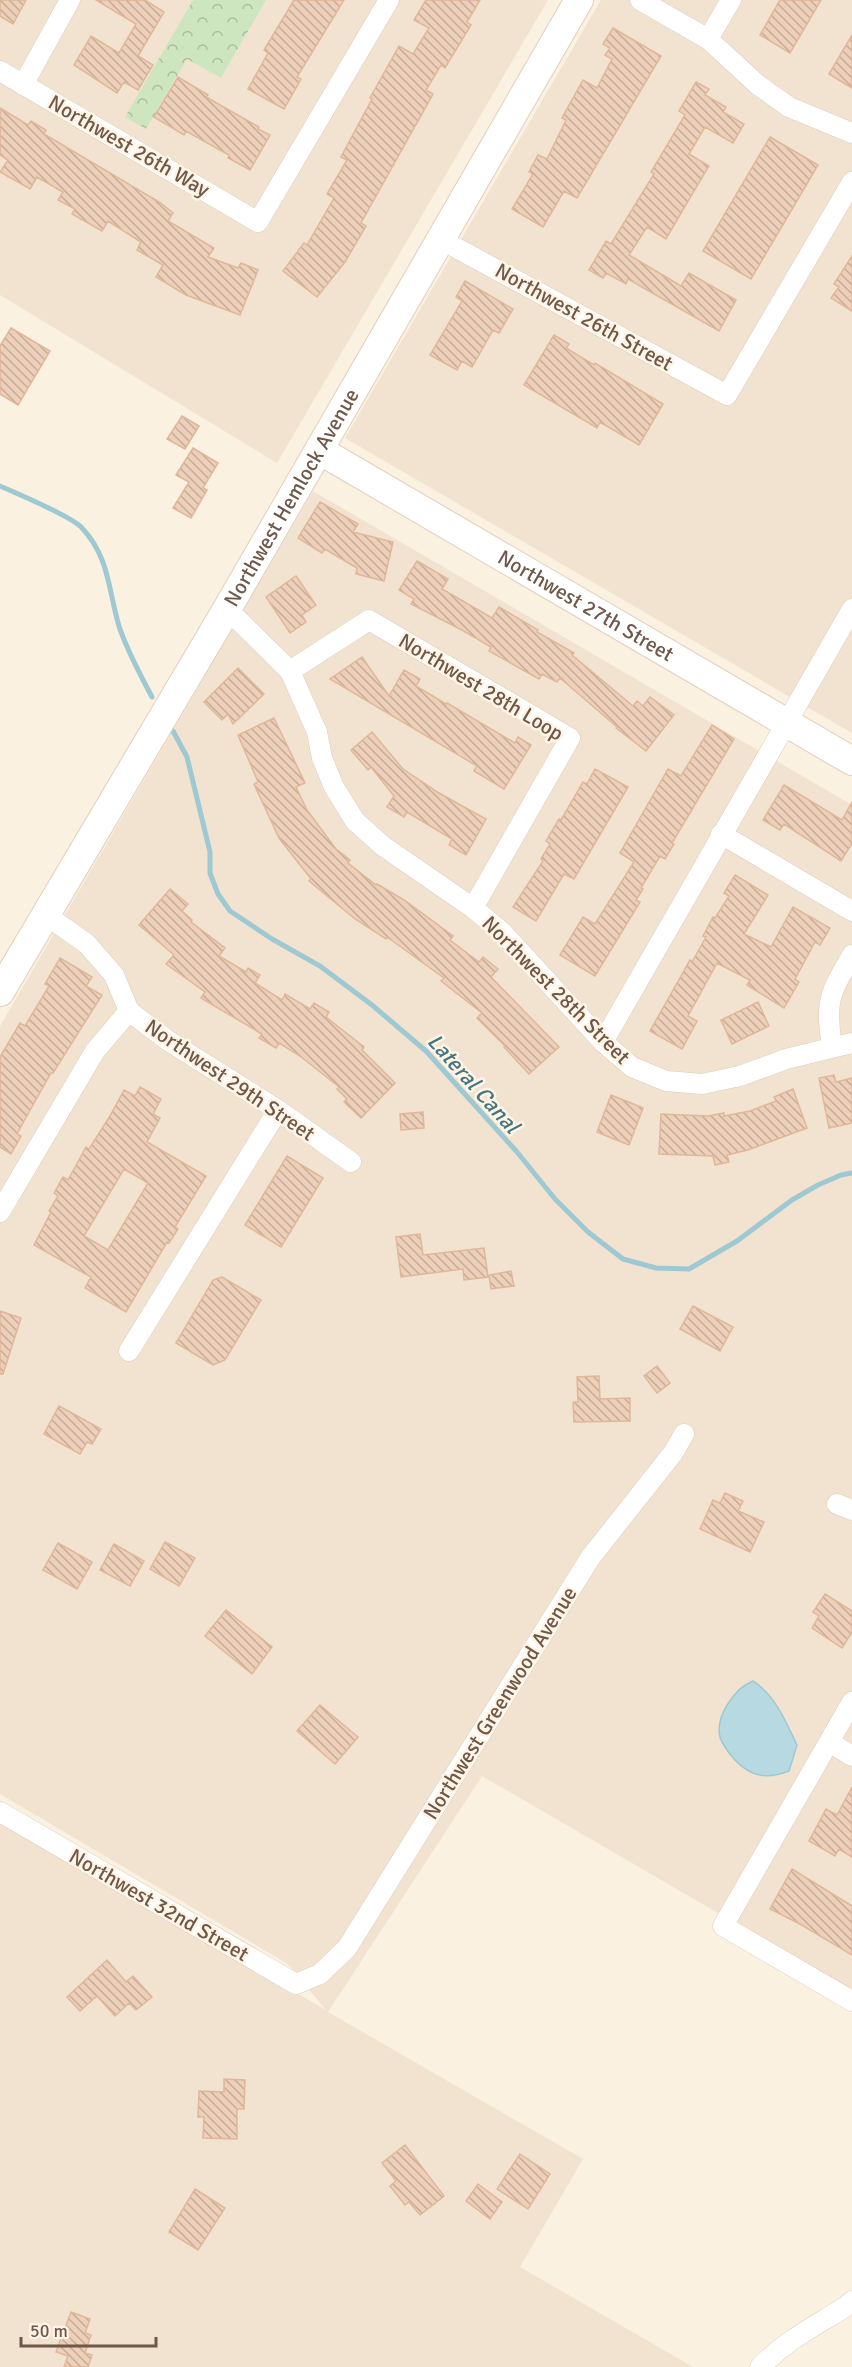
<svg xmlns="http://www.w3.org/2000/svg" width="852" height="2367" font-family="Signika,sans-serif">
<defs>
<pattern id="park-crowns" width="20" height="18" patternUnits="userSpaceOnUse" patternTransform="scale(1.5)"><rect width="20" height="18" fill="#cee6c0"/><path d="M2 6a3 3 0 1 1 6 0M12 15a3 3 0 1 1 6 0" fill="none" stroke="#abbd9e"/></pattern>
<pattern id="building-back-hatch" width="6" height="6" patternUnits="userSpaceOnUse" patternTransform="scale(1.5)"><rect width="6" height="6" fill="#eed0ba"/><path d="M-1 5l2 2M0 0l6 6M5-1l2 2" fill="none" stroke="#c5ac99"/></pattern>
</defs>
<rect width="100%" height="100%" fill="#faf1e0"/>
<path fill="#f1e3cf" d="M0 0H548L277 463 0 295Z
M601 0H852V733L345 438Z
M313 491 852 805V1991L482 1776 328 2012 583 2159 520 2267 693 2367H0V1824L326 2010 288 1964 0 1794V1026Z"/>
<path fill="url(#park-crowns)" d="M193 0H266L221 78 187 59 146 129 125 117Z"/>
<path fill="#b7dae2" stroke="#9ec9d3" stroke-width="1.5" d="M753 1681C775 1695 786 1722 797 1745L789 1771C763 1781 746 1775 729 1753 726 1748 721 1742 720 1737 715 1716 735 1688 753 1681Z"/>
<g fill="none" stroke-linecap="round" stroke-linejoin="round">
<path stroke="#9ec9d3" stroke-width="5" d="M0 486C16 493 73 517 82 528 110 558 108 590 119 626 127 651 140 674 152 697
M173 731 187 757 210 852V873L218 894 230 911 272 939 320 966 372 1005 426 1051 517 1152 555 1199 588 1232 623 1259 656 1268 689 1269 737 1241 792 1200 818 1185 841 1175 852 1173"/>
</g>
<path fill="url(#building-back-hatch)" stroke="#dfb79b" stroke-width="1.5" fill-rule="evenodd" d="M0 0H26L13 24 0 16Z
M96 0H145L164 12 138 56 153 65 138 90 124 82 117 93 74 65 91 36 119 53 136 24Z
M294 0H344L297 77 301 79 284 109 248 89 268 53 264 50Z
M426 0H480L467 22 471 25 445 68 441 65 426 90 433 94 361 223 366 226 345 262 317 297 283 271 304 243 307 245 334 198 327 194 347 160 341 157 372 99 370 98 399 46 413 54 429 28 414 20Z
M780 0H821L790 53 760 35Z
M613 28 661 56 577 198 564 191 543 227 512 209 533 174 529 172 538 155 547 159 566 120 562 118 583 80 597 88 612 59 605 55 610 48 603 44Z
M852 35V88L829 74Z
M178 77 208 95 206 97 259 127 258 129 270 135 250 170 228 158 229 155 186 131 184 135 154 117Z
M696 82 709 89 705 95 726 107 723 112 744 124 733 143 705 127 689 154 709 166 688 201 666 239 647 227 629 255 681 286 689 273 736 300 719 331 628 279 626 284 606 273 603 278 589 270 606 241 611 244 654 174 651 172 685 115 679 111Z
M0 108 28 125 31 121 46 130 44 134 161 203 173 213 168 221 214 248 208 257 238 268 241 263 258 270 240 315 186 295 156 277 163 265 137 250 141 242 108 221 102 231 72 214 75 209 58 200 63 192 37 177 30 189 0 172 8 160 0 155Z
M770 137 818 165 751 279 703 251Z
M852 256V311L831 298 839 287 834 284Z
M465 281 513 309 499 333 493 330 472 367 462 361 457 370 430 355 462 301 456 297Z
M11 328 50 351 18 405 0 394V346Z
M554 335 569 344 566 348 594 365 595 363 663 404 639 445 600 422 597 428 524 385Z
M182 416 199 426 185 449 167 439Z
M193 448 218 463 203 488 207 490 191 518 173 508 189 482 176 475Z
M320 502 358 524 353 532 393 542 384 581 356 574 357 568 325 549 322 553 298 538Z
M417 561 448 579 442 589 492 618 499 607 538 630 537 632 574 653 572 655 633 706 637 701 643 706 650 697 674 715 646 751 616 728 617 727 560 678 557 682 542 674 539 679 489 651 491 647 462 630 411 604 414 599 399 590Z
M296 576 316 605 302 615 306 622 290 633 266 597Z
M362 657 389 696 404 670 420 679 416 686 446 704 447 703 515 743 518 737 531 745 504 789 474 771 477 766 330 679Z
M238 668 264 694 233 724 228 714 222 720 204 702Z
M274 718 305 783 296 787 307 810 336 849 350 860 348 863 376 885 377 884 404 900 453 936 450 940 479 962 483 957 498 969 491 977 559 1047 529 1074 504 1047 505 1046 477 1018 482 1013 441 981 444 978 387 937 386 939 355 919 309 881 311 879 279 838 254 784 258 782 238 735Z
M712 725 734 739 672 843 674 844 665 859 660 856 641 888 643 889 636 900 640 902 595 976 560 955 583 917 595 924 634 862 620 853 668 769 681 776Z
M372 732 403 769 439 793 486 819 466 855 449 845 452 839 407 812 404 817 387 807 394 796 371 767 368 770 351 750Z
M595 769 628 787 574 879 564 874 536 921 513 907 543 861 541 859 550 844 546 841 559 819 561 820 583 782 587 784Z
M784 785 842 820 852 802V843L841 861 784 824 780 830 763 820Z
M735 875 768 895 744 934 771 947 793 907 830 928 820 945 815 942 795 979 799 982 784 1008 747 985 750 980 717 963 688 1016 697 1021 682 1049 650 1031 690 960 692 962 706 937 703 936 713 917 715 918 729 896 724 893Z
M170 889 188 904 182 911 192 920 191 922 225 948 219 956 246 972 248 968 260 975 255 983 282 1000 285 994 310 1009 314 1003 329 1012 326 1017 364 1047 362 1050 395 1083 361 1118 344 1102 347 1099 337 1089 339 1087 300 1056 279 1043 276 1048 259 1038 262 1034 201 998 205 992 166 964 174 955 139 925Z
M60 958 92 977 86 986 102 995 53 1073H51L24 1121 17 1134 21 1136 11 1154 0 1147V1057L20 1023 25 1026 49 986 45 984Z
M758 1002 769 1026 732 1044 721 1020Z
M834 1075 836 1082 852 1078V1123L829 1128 819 1078Z
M140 1087 161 1099 153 1114 160 1118 147 1142 206 1176 175 1227 178 1229 169 1243 167 1242 126 1312 85 1288 91 1277 34 1245 51 1212 49 1211 58 1196 54 1193 63 1177 68 1180 86 1147 89 1149 110 1116 124 1090 135 1096ZM124 1169 148 1183 108 1250 84 1236Z
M793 1089 807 1128 748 1150 727 1155 729 1162 715 1165 713 1156 659 1154 661 1114 708 1116 724 1113V1116L750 1111 776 1101 774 1097Z
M611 1095 643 1108 629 1145 597 1132Z
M423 1112 424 1128 401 1130 400 1114Z
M287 1156 323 1178 281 1247 245 1225Z
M420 1234 423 1255 484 1248 488 1277 464 1280 463 1269 401 1277 396 1237Z
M511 1271 514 1286 491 1289 489 1275Z
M222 1277 261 1300 225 1360 213 1365 176 1343 213 1280Z
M693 1306 733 1327 720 1351 680 1329Z
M0 1311 21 1318 3 1374H0Z
M657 1366 670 1383 657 1393 644 1376Z
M599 1376 600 1399 630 1398V1421L574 1422 573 1402H578L577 1377Z
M59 1406 101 1429 92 1444 87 1442 80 1454 44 1434Z
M725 1493 743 1501 738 1511 764 1522 750 1552 700 1529 713 1500 720 1503Z
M165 1542 195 1558 179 1586 150 1569Z
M58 1543 92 1562 77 1589 43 1570Z
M114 1544 144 1561 130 1586 100 1570Z
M825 1594 852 1611V1632L842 1648 812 1628 819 1616 813 1612Z
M226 1610 272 1647 252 1674 205 1636Z
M320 1705 358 1737 335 1764 297 1731Z
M852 1787V1857L839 1849 835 1856 809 1841 826 1809 837 1815Z
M792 1869 852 1906V1955L800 1924 770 1909Z
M107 1960 126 1982 133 1976 152 1997 136 2010 129 2003 115 2016 97 1996 80 2011 67 1997Z
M224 2079 245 2080 244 2109H237V2139L203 2138 204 2117H198L199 2091 224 2092Z
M405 2145 444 2196 420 2215 409 2202 405 2205 390 2186 396 2181 382 2163Z
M520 2154 550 2174 528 2209 497 2189Z
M478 2184 502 2202 490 2219 466 2201Z
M195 2189 225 2208 198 2250 169 2232Z
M71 2312 90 2319 85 2333 91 2335 85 2353 92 2355 88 2367H64L68 2356 56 2352Z"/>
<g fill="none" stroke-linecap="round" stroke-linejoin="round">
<g stroke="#ddcdbd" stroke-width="21">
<path id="street" d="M640 0 708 39 758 85 789 107 852 133
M708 39 731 0
M0 71 258 222 389 0
M23 85 70 0
M440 239 727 395 852 182
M227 609 290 671 317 732 322 758 334 787 355 821 383 846 473 908 502 932 603 1042 632 1067 666 1081 702 1084 740 1076 786 1059 852 1043
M290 671 369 620 570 738 473 908
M721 834 852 911
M45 914 87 944 114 975 129 1011 167 1040 278 1110 351 1162
M603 1042 852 609
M832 1047C825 1001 829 995 852 955
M0 1212 95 1051 129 1011
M129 1351 278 1110
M837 1504 852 1510
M852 1702 723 1926 852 2001
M829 1742 852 1756
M0 1812 296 1984 320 1974 347 1948 590 1558 673 1453 684 1434
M760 2367C785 2341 815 2326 845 2307L852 2301"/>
</g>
<g stroke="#e2cfbb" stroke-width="30">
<g id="secondary">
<path id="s1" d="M319 450 852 761"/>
<path id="s2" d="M0 992 227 609 579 0"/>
</g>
</g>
<use href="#street" stroke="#fff" stroke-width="20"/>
<use href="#secondary" stroke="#fff" stroke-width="28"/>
</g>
<g text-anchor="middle" stroke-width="5" stroke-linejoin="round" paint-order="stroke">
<g font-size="21" fill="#6f5849" stroke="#fef5e6">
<text transform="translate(129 146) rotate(30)" y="7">Northwest 26th Way</text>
<text transform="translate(584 317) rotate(29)" y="7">Northwest 26th Street</text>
<text dy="7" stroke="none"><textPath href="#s2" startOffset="574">Northwest Hemlock Avenue</textPath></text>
<text dy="7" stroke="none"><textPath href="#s1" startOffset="309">Northwest 27th Street</textPath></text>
<text transform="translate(481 687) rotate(31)" y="7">Northwest 28th Loop</text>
<text transform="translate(556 990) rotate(45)" y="7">Northwest 28th Street</text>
<text transform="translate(230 1080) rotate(34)" y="7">Northwest 29th Street</text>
<text transform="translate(500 1703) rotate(-58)" y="7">Northwest Greenwood Avenue</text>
<text transform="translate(159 1905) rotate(30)" y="7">Northwest 32nd Street</text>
</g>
<g font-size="22" font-style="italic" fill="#457581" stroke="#fef5e6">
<text transform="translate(474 1083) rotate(48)" y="8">Lateral Canal</text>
</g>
</g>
<path d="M21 2337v9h135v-9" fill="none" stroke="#6f5849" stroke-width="3"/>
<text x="30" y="2337" font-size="18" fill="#6f5849" stroke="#fef5e6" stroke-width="4.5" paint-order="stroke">50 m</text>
</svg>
